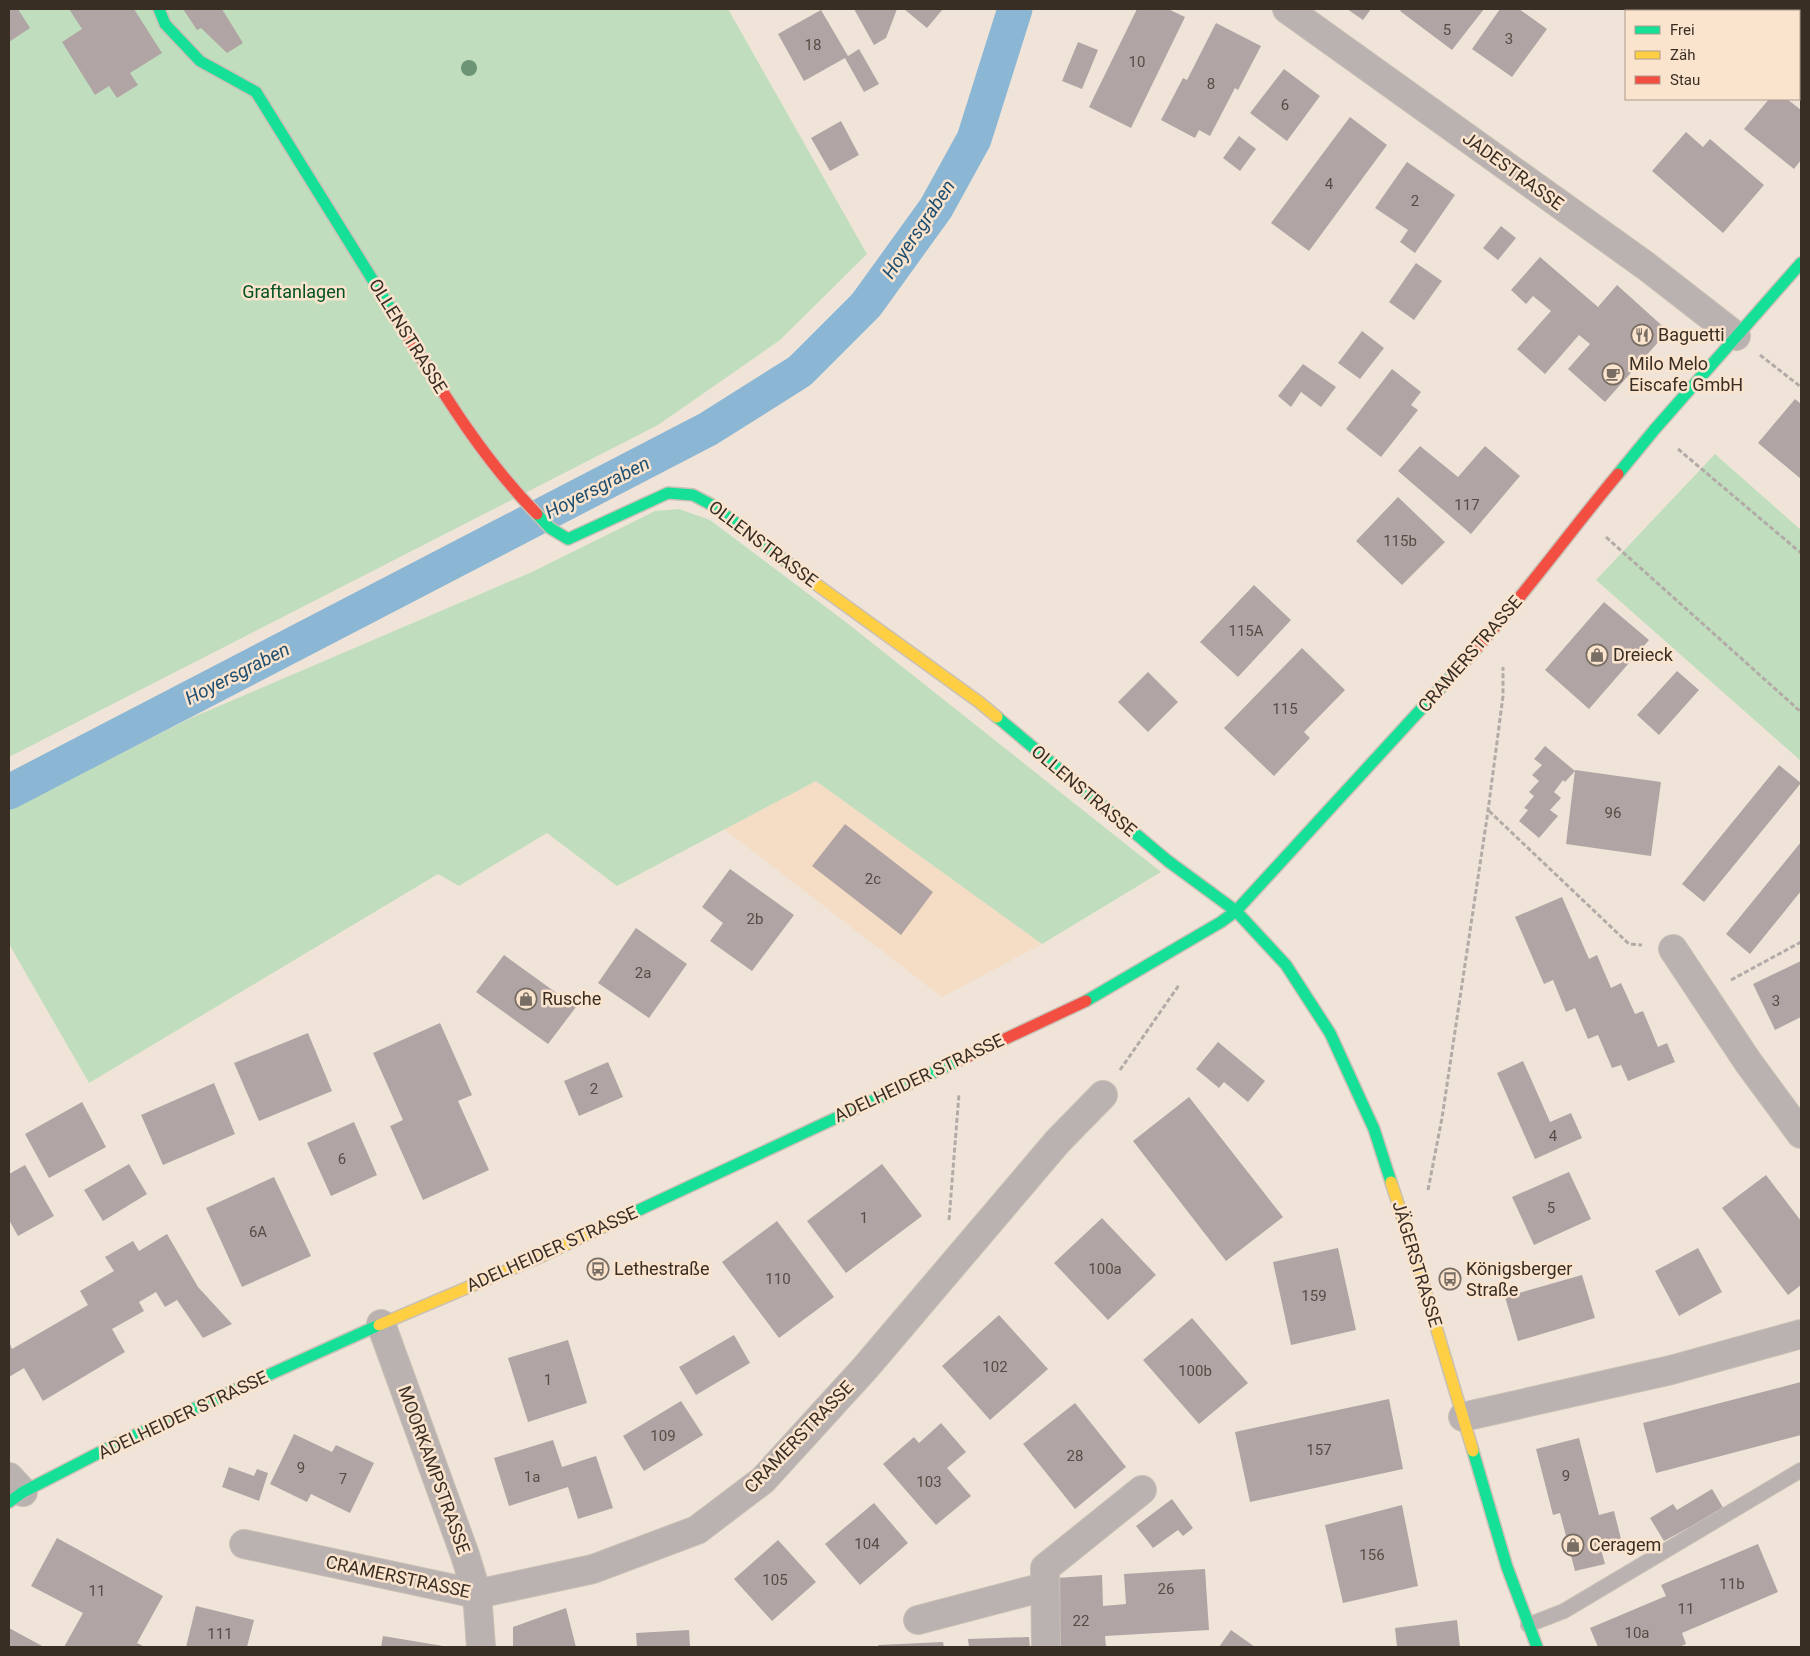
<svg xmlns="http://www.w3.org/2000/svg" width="1810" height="1656" font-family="Roboto,sans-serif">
<rect width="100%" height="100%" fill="#f0e4d8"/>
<path fill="#f4dcc5" d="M816 781 1042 944 942 997 724 829Z"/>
<path fill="#c0debd" d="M9 9H728L867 254 780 340 658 425 9 757Z
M1715 454 1801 530V761L1596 580Z
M679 509 710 520 847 623 1161 872 1042 944 816 781 617 886 547 833 459 886 438 874 89 1083 9 944V810L191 718 534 571 655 511Z"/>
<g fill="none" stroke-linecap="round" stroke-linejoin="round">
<path stroke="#8bb6d4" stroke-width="35" d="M9 792 708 429 800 371 866 305 936 208 974 139 1015 9"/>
</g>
<path fill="#b0a5a4" d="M9 9H18L30 28 9 42Z
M69 9H134L162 53 130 73 138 85 117 98 109 86 95 95 62 42 82 29Z
M183 9H222L243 43 227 53 201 28 197 30Z
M854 9H897L886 38 874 45Z
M904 9H943L927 28Z
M1137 9H1168L1185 17 1131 128 1089 107Z
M1347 9H1371L1363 20Z
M1402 9H1484L1452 50 1400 11Z
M1500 9H1519L1547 29 1512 77 1472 49Z
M1760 9H1801V47L1799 45V11H1763Z
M821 10 848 56 859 49 879 84 864 92 845 58 804 81 778 34Z
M1216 23 1261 46 1238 90 1235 88 1210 136 1199 130 1195 138 1161 120 1183 78 1187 80Z
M1078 42 1098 50 1082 89 1062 81Z
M1284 69 1320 96 1287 141 1250 113Z
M1769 99H1787L1801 110V160L1794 169 1744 129Z
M1350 117 1387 145 1309 251 1271 223Z
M841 121 859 155 830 171 811 138Z
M1686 132 1703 147 1710 139 1764 185 1723 233 1652 171Z
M1239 136 1256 149 1240 171 1223 158Z
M1407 162 1455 195 1415 253 1400 242 1408 230 1375 208Z
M1501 226 1516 238 1498 260 1483 248Z
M1540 257 1598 307 1617 285 1668 331 1605 402 1568 369 1590 344 1579 335 1545 374 1517 349 1551 311 1533 296 1526 304 1511 290Z
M1416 263 1442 281 1414 320 1389 302Z
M1362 331 1384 348 1360 379 1338 363Z
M1303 364 1336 387 1321 407 1301 392 1291 407 1278 396Z
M1392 369 1421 392 1411 405 1418 410 1381 457 1346 429Z
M1795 399 1801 404V479L1758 443Z
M1420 446 1458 477 1485 446 1520 476 1471 534 1398 471Z
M1398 497 1445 542 1402 585 1356 541Z
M1254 585 1291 620 1238 677 1200 642Z
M1604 602 1649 640 1589 709 1545 670Z
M1302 648 1345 690 1304 732 1310 738 1274 776 1224 728Z
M1677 671 1699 690 1659 735 1637 715Z
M1148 672 1178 702 1148 732 1118 702Z
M1545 746 1575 771 1565 782 1563 780 1554 792 1561 798 1550 810 1558 816 1539 838 1519 821 1528 810 1524 808 1534 796 1529 792 1539 781 1532 775 1542 765 1534 759Z
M1779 765 1801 783 1704 902 1682 884Z
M1575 770 1661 782 1651 856 1566 844Z
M845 824 933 892 901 935 812 866Z
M1801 842V891L1750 954 1726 934Z
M730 869 794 915 752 971 710 941 723 923 702 907Z
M1562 897 1589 959 1597 955 1611 988 1621 983 1635 1014 1643 1011 1658 1047 1667 1043 1675 1062 1628 1081 1621 1065 1612 1068 1598 1035 1588 1039 1575 1008 1566 1012 1553 980 1544 984 1515 917Z
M636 928 687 964 649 1018 598 983Z
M504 955 576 1007 548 1044 476 992Z
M1801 961V1017L1775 1030 1753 984Z
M440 1023 472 1095 458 1101 489 1170 423 1200 390 1126 403 1120 373 1053Z
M308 1033 332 1091 259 1121 234 1063Z
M1218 1042 1265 1081 1248 1102 1224 1082 1219 1088 1196 1069Z
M1523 1061 1550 1122 1571 1113 1582 1138 1535 1159 1497 1073Z
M608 1062 623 1097 579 1116 564 1081Z
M214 1083 235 1134 163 1165 141 1115Z
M1189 1097 1283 1217 1226 1261 1133 1141Z
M82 1102 106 1147 49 1178 25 1134Z
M354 1122 377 1175 331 1196 307 1143Z
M129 1164 147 1194 103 1221 84 1190Z
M882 1164 922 1216 846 1273 807 1221Z
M25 1165 54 1216 18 1236 9 1220V1174Z
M1569 1172 1591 1219 1534 1245 1512 1197Z
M1766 1175 1801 1221V1285L1788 1295 1722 1208Z
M274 1177 311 1256 242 1287 206 1208Z
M1102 1218 1156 1275 1108 1320 1054 1263Z
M777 1221 834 1297 779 1338 722 1262Z
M167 1234 198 1287 232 1324 203 1338 177 1300 165 1307 156 1292 139 1302 144 1311 112 1329 125 1352 43 1401 24 1368 9 1377V1342L12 1349 88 1305 80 1291 114 1271 105 1257 133 1241 139 1251Z
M1338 1248 1356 1330 1291 1345 1273 1262Z
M1698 1248 1722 1292 1679 1316 1655 1271Z
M1582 1275 1595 1318 1518 1341 1505 1297Z
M999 1315 1048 1369 990 1420 942 1366Z
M1192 1318 1248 1383 1199 1424 1143 1360Z
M734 1335 750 1363 696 1395 679 1367Z
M568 1340 587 1403 528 1422 508 1358Z
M1801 1382V1435L1656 1473 1643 1423Z
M1389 1399 1403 1469 1250 1502 1235 1432Z
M681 1401 703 1435 644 1471 623 1436Z
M1075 1403 1126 1467 1075 1509 1023 1444Z
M941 1423 966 1452 947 1468 971 1496 936 1525 883 1464 914 1437 919 1443Z
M294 1434 332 1452 336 1445 374 1463 350 1513 311 1494 307 1502 270 1484Z
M1579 1438 1599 1515 1614 1511 1622 1543 1601 1549 1605 1564 1575 1571 1560 1513 1553 1515 1536 1449Z
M553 1440 562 1467 596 1456 613 1508 578 1519 568 1487 509 1506 494 1458Z
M229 1467 254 1476 257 1469 268 1473 259 1501 222 1487Z
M1712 1489 1725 1511 1690 1532 1688 1528 1664 1541 1650 1518 1673 1504 1677 1510Z
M1172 1499 1193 1528 1183 1536 1178 1530 1153 1548 1136 1526Z
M874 1503 908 1543 860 1585 825 1544Z
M1402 1505 1418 1586 1343 1603 1325 1525Z
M57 1538 163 1596 137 1643 145 1647H64L83 1613 31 1586Z
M778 1540 816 1582 772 1621 734 1579Z
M1758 1544 1778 1592 1682 1633 1686 1644 1679 1647H1598L1590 1628 1666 1596 1661 1585Z
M1205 1569 1209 1630 1105 1636 1106 1647H1060L1056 1578 1102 1575 1103 1606 1126 1604 1124 1574Z
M196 1606 254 1620 247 1647H186Z
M566 1608 576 1647H513V1627Z
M1457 1620 1460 1647H1397L1395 1628Z
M9 1628 44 1647H9Z
M689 1630 690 1647H637L636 1633Z
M1231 1630 1255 1647H1219Z
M383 1636 443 1646V1647H381Z
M1029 1637 1030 1647H969L968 1639Z
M943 1642 944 1647H878V1645Z"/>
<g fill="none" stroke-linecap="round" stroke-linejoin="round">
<g stroke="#cac0b6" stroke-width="16">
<path id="lane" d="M1528 1625 1564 1611 1801 1470"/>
</g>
<g stroke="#cac0b6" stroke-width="30">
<path id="street" d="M1287 9 1646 266 1736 336
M1673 949 1748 1062 1801 1134
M381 1324 465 1555 477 1594 481 1647
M1463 1417 1671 1370 1801 1334
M9 1477 23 1492
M244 1544 477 1594 593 1569 697 1530 763 1480 866 1367 1058 1141 1103 1095
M918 1620 1044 1587
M1046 1647 1045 1568 1142 1490"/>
</g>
<g stroke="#cac0b6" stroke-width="14">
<path id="fast" d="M159 9 165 24 200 61 256 92 392 311
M1618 474 1655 429 1801 263
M537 514 550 528 568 539 668 493 693 495 712 505 809 579
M997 717 1168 861 1236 911 1286 965 1330 1033 1374 1129 1391 1182
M1086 1001 1221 922 1236 911 1467 659
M624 1217 958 1061
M1473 1451 1507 1567 1537 1647
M9 1502 23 1492 118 1443 379 1325"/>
</g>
<g stroke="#cac0b6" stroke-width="14">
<path id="slow" d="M809 579 979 702 997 717
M1391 1182 1415 1256 1473 1451
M379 1325 544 1255 624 1217"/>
</g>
<g stroke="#cac0b6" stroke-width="14">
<path id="jam" d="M392 311C436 381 478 454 537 514
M1467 659C1521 600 1567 535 1618 474
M958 1061 1086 1001"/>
</g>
<path stroke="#b2aba8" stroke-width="3" stroke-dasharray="5 2.5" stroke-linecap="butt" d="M1760 355 1801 387
M1678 449 1801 553
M1606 537 1801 712
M1489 811 1629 944 1642 945
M1731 980 1801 942
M1120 1070 1179 985
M1428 1190 1442 1118 1488 811 1503 696V667
M949 1220 959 1094"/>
<use href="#lane" stroke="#b9b2b0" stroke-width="14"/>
<use href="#street" stroke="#b9b2b0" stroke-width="28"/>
<use href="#fast" stroke="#16e098" stroke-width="11"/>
<use href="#slow" stroke="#ffcf43" stroke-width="11"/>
<use href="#jam" stroke="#f24e42" stroke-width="11"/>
</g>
<circle fill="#6d9475" cx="469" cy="68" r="8"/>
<defs>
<g id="restaurant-ring" transform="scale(1.125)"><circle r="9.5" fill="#fbe4ce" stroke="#796e63" stroke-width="1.5"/><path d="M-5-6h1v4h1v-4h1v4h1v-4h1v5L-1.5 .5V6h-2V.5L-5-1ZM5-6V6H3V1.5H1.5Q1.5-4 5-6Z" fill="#796e63"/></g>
<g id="cafe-ring" transform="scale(1.125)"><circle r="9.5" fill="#fbe4ce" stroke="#796e63" stroke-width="1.5"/><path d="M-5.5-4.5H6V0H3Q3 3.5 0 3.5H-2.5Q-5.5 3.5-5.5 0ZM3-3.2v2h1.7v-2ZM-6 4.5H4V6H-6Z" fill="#796e63"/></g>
<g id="shop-ring" transform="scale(1.125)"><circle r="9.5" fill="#fbe4ce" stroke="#796e63" stroke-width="1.5"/><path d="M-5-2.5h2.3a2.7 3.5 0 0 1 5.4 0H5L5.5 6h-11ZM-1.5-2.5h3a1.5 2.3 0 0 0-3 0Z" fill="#796e63"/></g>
<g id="bus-ring" transform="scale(1.125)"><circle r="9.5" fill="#fbe4ce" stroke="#796e63" stroke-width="1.5"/><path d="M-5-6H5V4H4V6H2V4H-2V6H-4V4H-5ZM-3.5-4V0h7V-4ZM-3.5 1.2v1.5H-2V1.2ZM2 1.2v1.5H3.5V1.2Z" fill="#796e63"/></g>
</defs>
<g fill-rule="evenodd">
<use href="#restaurant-ring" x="1642" y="335"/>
<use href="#cafe-ring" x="1613" y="374"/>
<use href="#shop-ring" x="1597" y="655"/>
<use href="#shop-ring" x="526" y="999"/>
<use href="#bus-ring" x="598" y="1269"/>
<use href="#bus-ring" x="1450" y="1279"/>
<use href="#shop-ring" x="1573" y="1545"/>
</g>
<g text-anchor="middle" stroke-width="5" stroke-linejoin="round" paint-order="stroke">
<g font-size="15" fill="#574c44">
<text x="1447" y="35">5</text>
<text x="1509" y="44">3</text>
<text x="813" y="50">18</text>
<text x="1137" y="67">10</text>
<text x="1211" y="89">8</text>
<text x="1285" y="110">6</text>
<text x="1329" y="189">4</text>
<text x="1415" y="206">2</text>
<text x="1467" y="510">117</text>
<text x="1400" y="546">115b</text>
<text x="1246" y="636">115A</text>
<text x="1285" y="714">115</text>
<text x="1613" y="818">96</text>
<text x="873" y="884">2c</text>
<text x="755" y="924">2b</text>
<text x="643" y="978">2a</text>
<text x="1776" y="1006">3</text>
<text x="594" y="1094">2</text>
<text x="1553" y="1141">4</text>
<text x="342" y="1164">6</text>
<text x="1551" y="1213">5</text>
<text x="864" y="1223">1</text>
<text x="258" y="1237">6A</text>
<text x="1105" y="1274">100a</text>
<text x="778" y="1284">110</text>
<text x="1314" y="1301">159</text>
<text x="995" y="1372">102</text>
<text x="1195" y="1376">100b</text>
<text x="548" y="1385">1</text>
<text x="663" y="1441">109</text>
<text x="1319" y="1455">157</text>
<text x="1075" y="1461">28</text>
<text x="301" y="1473">9</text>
<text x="1566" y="1481">9</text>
<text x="532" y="1482">1a</text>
<text x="343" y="1484">7</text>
<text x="929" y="1487">103</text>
<text x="867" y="1549">104</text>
<text x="1372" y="1560">156</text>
<text x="775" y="1585">105</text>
<text x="1732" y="1589">11b</text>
<text x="1166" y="1594">26</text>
<text x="97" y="1596">11</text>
<text x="1686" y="1614">11</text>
<text x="1081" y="1626">22</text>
<text x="1637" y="1638">10a</text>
<text x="220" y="1639">111</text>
</g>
<g font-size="18" fill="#392e24" stroke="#fbe4ce">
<text transform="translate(1513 171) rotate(36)" y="6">JADESTRASSE</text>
<text transform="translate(408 336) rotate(58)" y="6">OLLENSTRASSE</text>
<text transform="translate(763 544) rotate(37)" y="6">OLLENSTRASSE</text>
<text transform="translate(1470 654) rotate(-49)" y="6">CRAMERSTRASSE</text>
<text transform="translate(1084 791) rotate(40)" y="6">OLLENSTRASSE</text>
<text transform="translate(919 1078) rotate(-25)" y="6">ADELHEIDER STRASSE</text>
<text transform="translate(552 1249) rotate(-24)" y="6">ADELHEIDER STRASSE</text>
<text transform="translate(1417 1264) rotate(73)" y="6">JÄGERSTRASSE</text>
<text transform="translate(183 1415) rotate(-25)" y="6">ADELHEIDER STRASSE</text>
<text transform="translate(799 1437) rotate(-46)" y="6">CRAMERSTRASSE</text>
<text transform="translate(434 1470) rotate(70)" y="6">MOORKAMPSTRASSE</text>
<text transform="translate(398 1577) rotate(12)" y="6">CRAMERSTRASSE</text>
</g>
<g font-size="18" fill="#025224" stroke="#fbe4ce">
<text x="294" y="298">Graftanlagen</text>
</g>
<g font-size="18" fill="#392e24" stroke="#fbe4ce" text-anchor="start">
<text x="1658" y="341">Baguetti</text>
<text x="1629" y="370">Milo Melo<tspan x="1629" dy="21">Eiscafe GmbH</tspan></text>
<text x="1613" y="661">Dreieck</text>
<text x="542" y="1005">Rusche</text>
<text x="614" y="1275">Lethestraße</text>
<text x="1466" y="1275">Königsberger<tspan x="1466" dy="21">Straße</tspan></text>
<text x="1589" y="1551">Ceragem</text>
</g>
<g font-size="19" font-style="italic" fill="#1e4f71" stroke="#fbe4ce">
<text transform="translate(918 229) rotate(-56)" y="7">Hoyersgraben</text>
<text transform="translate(597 487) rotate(-27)" y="7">Hoyersgraben</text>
<text transform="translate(237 673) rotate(-27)" y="7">Hoyersgraben</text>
</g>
</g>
<rect width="1810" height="1656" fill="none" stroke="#392e24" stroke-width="20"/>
<rect x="1625" y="10" width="175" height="90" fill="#fbe4ce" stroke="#ad9b8a"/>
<rect x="1635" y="26" width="25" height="8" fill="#16e098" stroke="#ad9b8a"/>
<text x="1670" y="35" font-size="15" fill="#392e24">Frei</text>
<rect x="1635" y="51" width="25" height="8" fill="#ffcf43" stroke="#ad9b8a"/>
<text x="1670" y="60" font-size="15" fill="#392e24">Zäh</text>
<rect x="1635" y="76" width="25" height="8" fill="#f24e42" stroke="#ad9b8a"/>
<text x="1670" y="85" font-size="15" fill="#392e24">Stau</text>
</svg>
